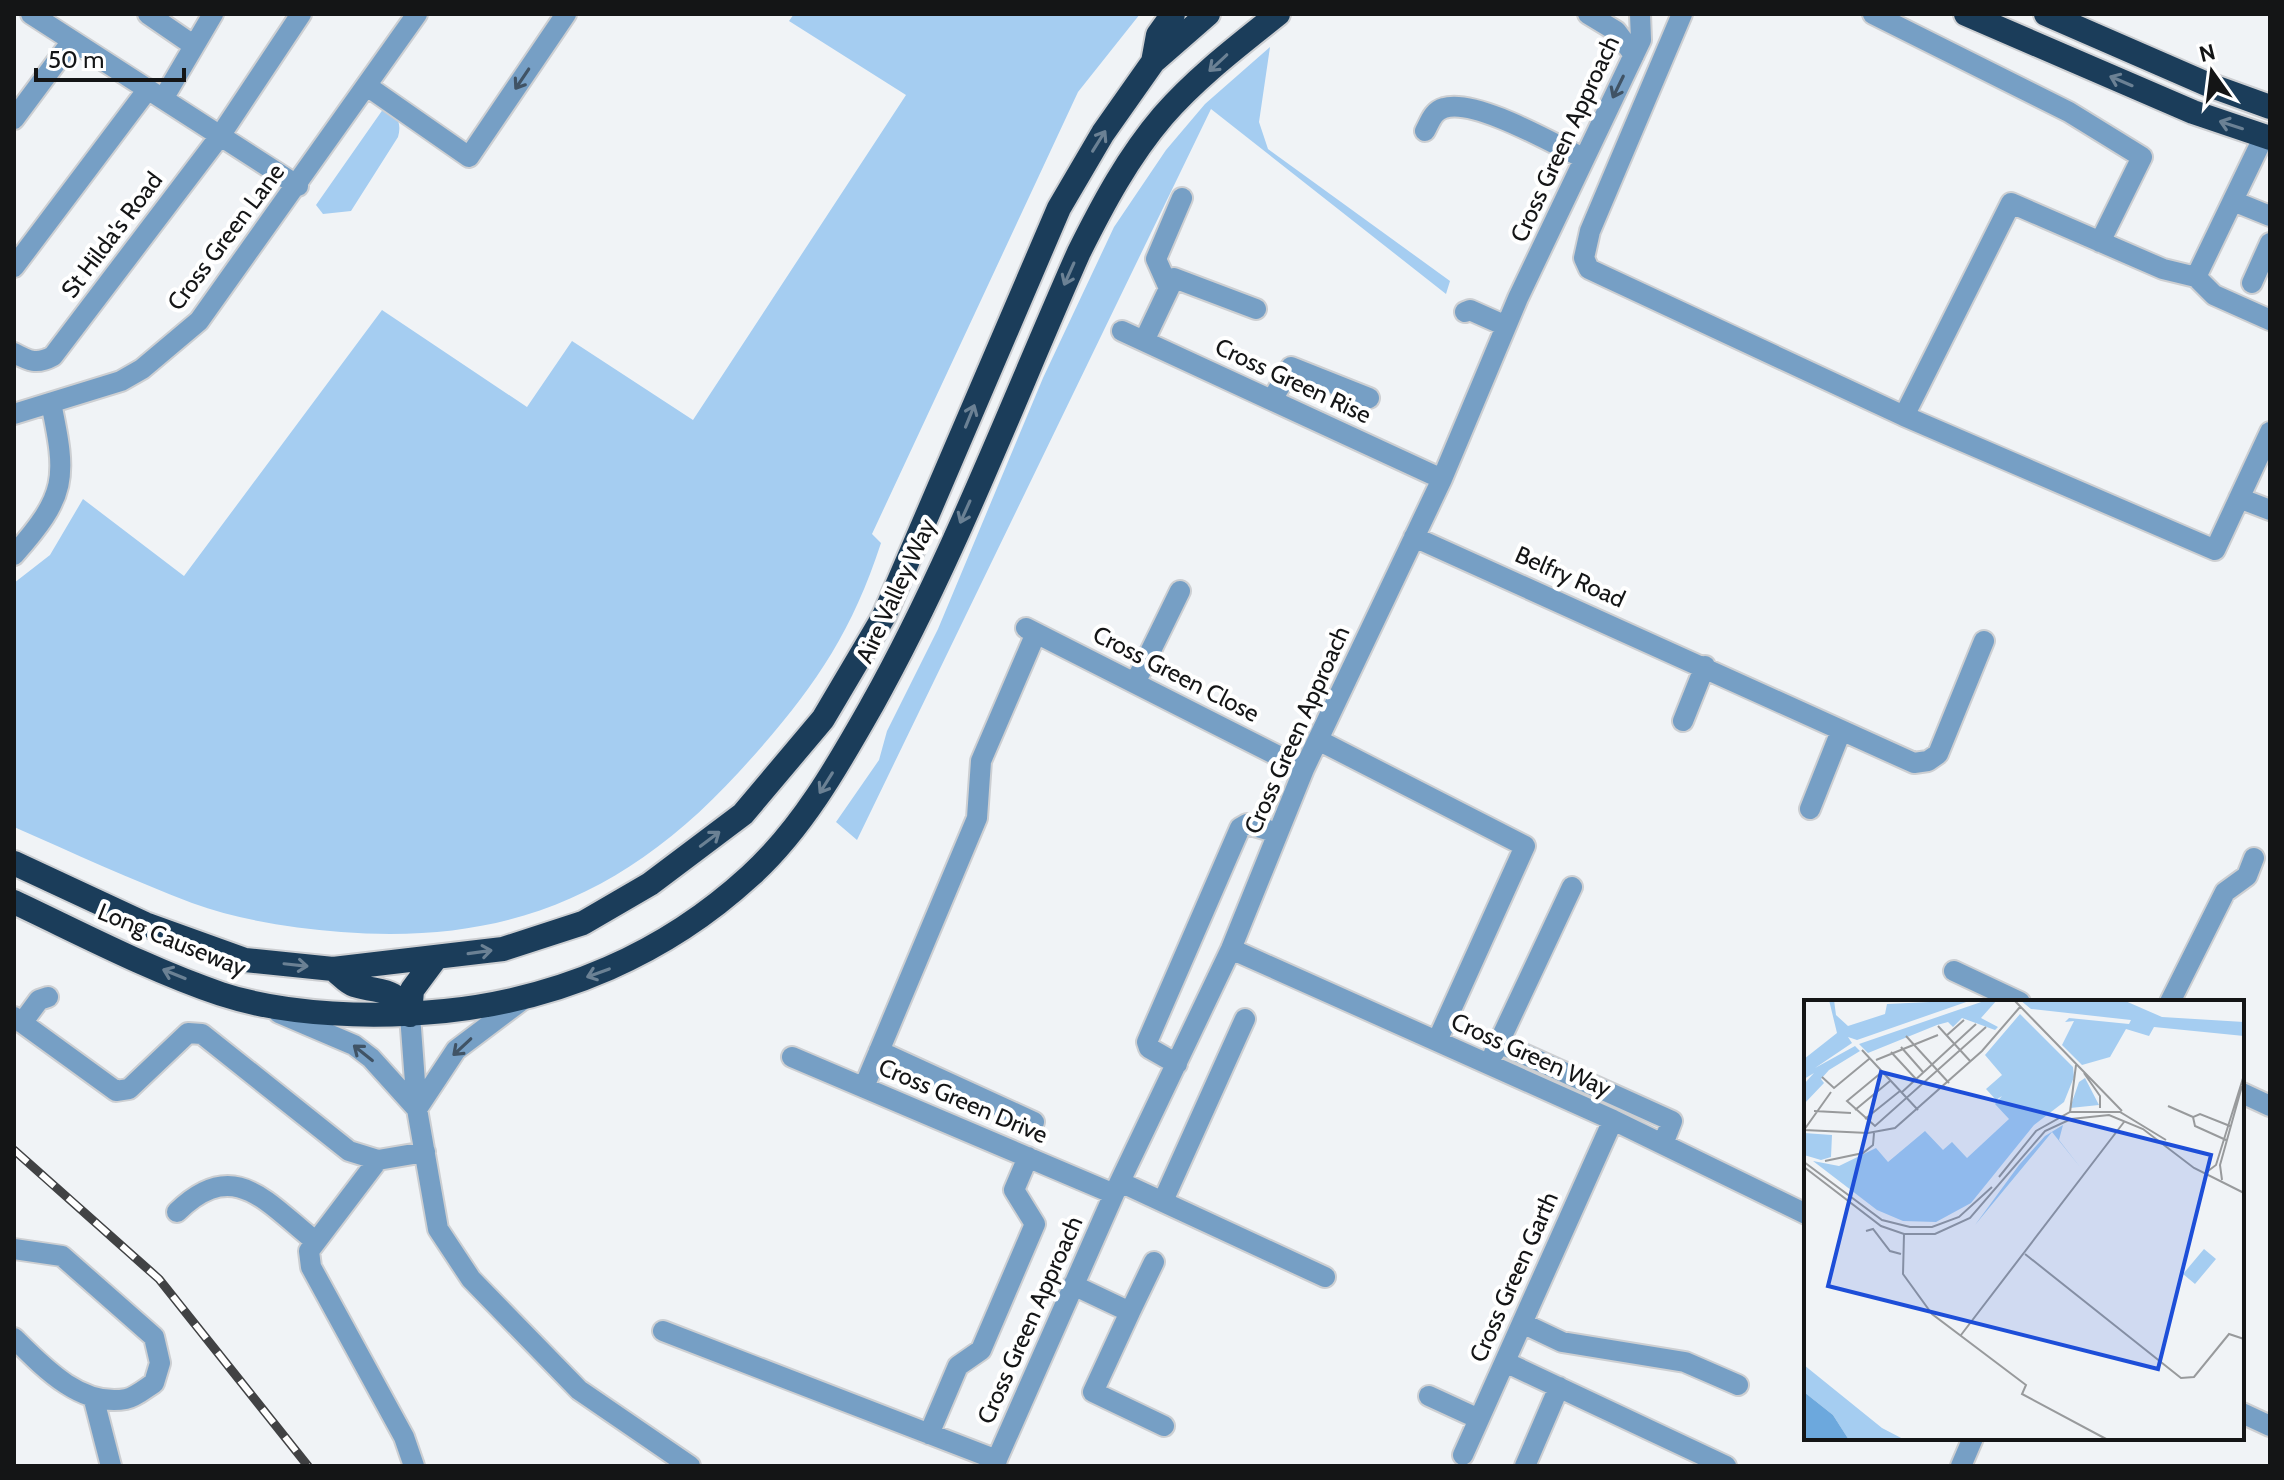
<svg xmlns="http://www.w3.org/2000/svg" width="2284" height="1480" font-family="Cabin,sans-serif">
<rect width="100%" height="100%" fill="#f0f3f6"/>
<path fill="#a5cdf1" d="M794 14H1140L1078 92 872 534 881 543C849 641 808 696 739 772 627 894 508 945 341 932 291 928 239 920 192 903 132 880 73 853 14 827V583L50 555 83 499 184 576 382 310 527 407 572 341 693 420 906 95 789 21Z
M1270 47 1259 122 1268 149 1450 281 1446 294 1211 109 857 840 836 822 879 760 887 731 938 629 1043 378 1114 227 1166 150 1205 104Z
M386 105C397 113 402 124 398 137L351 211 323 214 316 205Z"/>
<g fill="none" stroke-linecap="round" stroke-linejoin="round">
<g stroke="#cdcfd2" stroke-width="24">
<path id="minor" d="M31 14 298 186
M148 14 193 45
M1588 14 1616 31 1634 55
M1682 14 1590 231 1584 258 1589 269 1904 416 2215 550 2270 432
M1873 14 2069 112 2142 157 2100 242
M367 86 469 157 566 14
M163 99 213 14
M14 119 72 41
M1425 131C1430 122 1433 111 1444 108 1475 98 1554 144 1583 158
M2264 136 2196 277 2214 295 2270 320
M2233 201 2270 216
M14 267 148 89
M2252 283 2270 243
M1168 286 1156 259 1182 198
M1465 312 1470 310 1506 326
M1122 331 1442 479
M1144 341 1174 278 1256 309
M14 353C29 361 37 365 53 356L220 136 301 14
M1272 400 1291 367 1369 398
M14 414 121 381 142 369 199 321 417 14
M1904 416 2011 203 2163 269 2196 277
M2239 498 2270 510
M1414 537 1914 763 1928 761 1938 754 1984 641
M14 555C67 495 67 479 51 403
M1026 628 1304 769
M1135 683 1180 591
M1683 721 1705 666
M1318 740 1525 846 1437 1041
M1810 809 1841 731
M1231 949 1613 1120 1806 1214
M1954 971 2020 1002
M2170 1002 2225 892 2247 876 2254 858
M279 1013 354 1045 371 1058 417 1109
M410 1015 417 1109 438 1229 471 1279 579 1390 690 1466
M14 1017 116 1091 129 1089 188 1033 202 1034 349 1151 378 1160 425 1152
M22 1023 39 1000 48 997
M1499 1043 1672 1121 1663 1144
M879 1051 1034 1122
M1494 1053 1572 887
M792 1057 1114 1194
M1177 1064 1149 1048 1147 1042 1240 828 1247 824 1278 833
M864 1087 977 818 981 761 1036 633
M2242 1093 2270 1106
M417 1109 456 1050 521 1001
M378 1160 309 1251 311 1267 404 1437 414 1466
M1120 1182 1325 1277
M1163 1201 1245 1019
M177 1212C234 1156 266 1202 315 1241
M14 1249 62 1256 154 1337 160 1363 154 1383C146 1388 136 1397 126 1399 81 1407 44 1368 14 1338
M1073 1285 1130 1312 1093 1392 1164 1426
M1130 1312 1154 1262
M1522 1323 1562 1342 1685 1362 1738 1385
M663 1331 997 1460
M1505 1362 1726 1466
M1429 1396 1479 1419
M94 1400 111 1466
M2242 1413 2270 1426
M929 1434 958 1366 981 1350 1035 1224 1014 1190 1028 1157
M1463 1455 1613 1120
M994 1466 1114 1194 1231 949 1304 769 1442 479 1518 298 1641 40 1640 14
M1525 1466 1559 1387
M1961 1466 1973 1438"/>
</g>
<g stroke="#cdcfd2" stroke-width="28">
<path id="highway" d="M1966 14 2193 112 2270 138
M2046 14 2209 85 2270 107
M1153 62 1158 35 1173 14
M14 863 145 924 245 960 333 969 503 949 583 923 650 884 743 814 823 719 884 616 1059 208 1103 133 1153 62 1208 14
M14 902C82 934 150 970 221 994 288 1016 376 1018 445 1011 560 999 665 954 750 876 802 829 838 765 872 705 953 560 1012 403 1079 252 1103 204 1128 157 1163 116 1197 77 1238 46 1278 14
M333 969C340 974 347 983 354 985 384 994 391 985 410 1015
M410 1015 412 990 435 959"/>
</g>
<use href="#minor" stroke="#769fc5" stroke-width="20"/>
<use href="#highway" stroke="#1b3d5a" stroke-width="24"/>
<g stroke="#414244" stroke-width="9">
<path id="rail" d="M14 1150 159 1279 308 1466"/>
</g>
<use href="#rail" stroke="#fff" stroke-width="6" stroke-dasharray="18" stroke-linecap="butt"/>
</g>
<defs><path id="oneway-shaft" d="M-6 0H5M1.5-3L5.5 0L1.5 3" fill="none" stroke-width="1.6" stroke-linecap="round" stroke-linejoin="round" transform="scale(2)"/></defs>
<g stroke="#6b8194">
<use href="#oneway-shaft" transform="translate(1218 63) rotate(137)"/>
<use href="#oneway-shaft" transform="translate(2121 81) rotate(-157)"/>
<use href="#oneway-shaft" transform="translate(2231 125) rotate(-162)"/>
<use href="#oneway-shaft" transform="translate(1099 141) rotate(-58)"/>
<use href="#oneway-shaft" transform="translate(1069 274) rotate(114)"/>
<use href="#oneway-shaft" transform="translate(970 416) rotate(-68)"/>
<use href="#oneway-shaft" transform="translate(965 512) rotate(114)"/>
<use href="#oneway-shaft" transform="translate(826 783) rotate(122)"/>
<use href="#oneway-shaft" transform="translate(710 839) rotate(-37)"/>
<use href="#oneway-shaft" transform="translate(480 952) rotate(-8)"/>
<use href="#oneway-shaft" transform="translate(296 965) rotate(6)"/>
<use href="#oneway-shaft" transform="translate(598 973) rotate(160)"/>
<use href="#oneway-shaft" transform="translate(174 974) rotate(-158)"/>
</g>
<g stroke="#405365">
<use href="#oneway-shaft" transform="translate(522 79) rotate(124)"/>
<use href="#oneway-shaft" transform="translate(1618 87) rotate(116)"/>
<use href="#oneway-shaft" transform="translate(462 1047) rotate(137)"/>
<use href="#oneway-shaft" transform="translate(363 1053) rotate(-141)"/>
</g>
<g text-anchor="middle" stroke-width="8" stroke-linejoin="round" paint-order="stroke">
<g font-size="24" fill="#141516" stroke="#fff">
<text transform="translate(1565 139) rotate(-65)" y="8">Cross Green Approach</text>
<text transform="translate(112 235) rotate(-53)" y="8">St Hilda's Road</text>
<text transform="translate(226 237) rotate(-53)" y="8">Cross Green Lane</text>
<text transform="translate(1293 381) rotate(25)" y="8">Cross Green Rise</text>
<text transform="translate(1570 577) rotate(24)" y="8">Belfry Road</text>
<text transform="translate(896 591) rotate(-65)" y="8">Aire Valley Way</text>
<text transform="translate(1176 674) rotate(27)" y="8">Cross Green Close</text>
<text transform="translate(1297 730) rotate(-66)" y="8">Cross Green Approach</text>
<text transform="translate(172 940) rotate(22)" y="8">Long Causeway</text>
<text transform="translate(1531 1055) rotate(24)" y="8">Cross Green Way</text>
<text transform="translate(963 1101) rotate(23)" y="8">Cross Green Drive</text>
<text transform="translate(1514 1277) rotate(-66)" y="8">Cross Green Garth</text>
<text transform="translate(1030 1320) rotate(-66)" y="8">Cross Green Approach</text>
</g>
</g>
<g transform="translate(1804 1000)">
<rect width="440" height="440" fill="#f0f3f6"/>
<path d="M25 0H30L32 15 44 26 81 14 83 4 168 0 53 40 44 37 48 43 11 68 51 46 56 51 25 70 17 79 20 83 0 104V84L10 73 0 79V59L33 33ZM183 0H193L177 18 194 27 191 30 158 18 149 27 144 22 133 25 64 53 55 44ZM216 0H319L358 17 440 22V36L350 27 345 36 322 29 306 57 278 65 258 45 270 21 261 22 265 18 325 24 327 20 227 9ZM216 14 269 67 270 77 260 102 230 125 167 203 132 222 99 221 73 210 9 161 35 166 72 148 84 162 121 131 139 150 148 142 163 158 205 119 191 104 198 96 192 100 182 89 198 75 181 55ZM281 78 295 105 266 108 275 82ZM259 125 255 140 276 167 248 132 171 225 215 165 241 136ZM0 133 28 135 27 157 17 160 0 155ZM400 249 412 259 391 284 379 274ZM0 365 78 428 101 440H45L29 415 0 392Z" fill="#a5cdf1"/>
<path d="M0 392 29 415 45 440H0Z" fill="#6ca8dd"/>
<path fill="none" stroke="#989a9c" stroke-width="2" d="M210 0 318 111M134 26 167 62M102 36 145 83M142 36 160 20M97 47 119 72M58 50 114 110M87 52 112 79M72 60 134 35M78 72 43 101 71 126 182 27M280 73 296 96V108M18 77 30 88 65 59M97 93 172 24M364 106 389 117M51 110 86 81M10 111 47 113M266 112 272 65M61 119 96 91M0 130 64 133 91 128 178 51 216 7M0 130 27 92M422 140 391 126 389 117 396 114 426 126M21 161 59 153 69 145 70 133M0 162 78 220 106 227H128L155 217 188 187M0 167 77 226 100 234H131L166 218 241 131 267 119 305 115 339 129 390 168 440 193M404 171 412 165 440 75M195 177 232 131 266 112H316L362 140M418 180 416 165 438 86M62 231 69 229 86 251 97 254M100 234 99 274 128 314 222 385 218 394 304 440M221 254 377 378 390 377 425 334 440 339M157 335 320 122"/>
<path fill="#1d4ed8" fill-opacity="0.15" stroke="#1d4ed8" stroke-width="4" d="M77 72 407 155 354 369 24 286Z"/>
<rect width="440" height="440" fill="none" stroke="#141516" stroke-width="4"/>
</g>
<rect width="2284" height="1480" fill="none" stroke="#141516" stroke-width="32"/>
<g transform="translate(2212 72) rotate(346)" stroke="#ffffff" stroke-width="6" paint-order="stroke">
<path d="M0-6L14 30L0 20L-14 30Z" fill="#141516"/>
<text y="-12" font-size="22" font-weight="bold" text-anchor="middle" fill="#141516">N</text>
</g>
<path d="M36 68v12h148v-12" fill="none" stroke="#141516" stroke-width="4"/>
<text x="48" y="68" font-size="24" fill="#141516" stroke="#ffffff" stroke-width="6" paint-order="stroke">50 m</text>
</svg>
